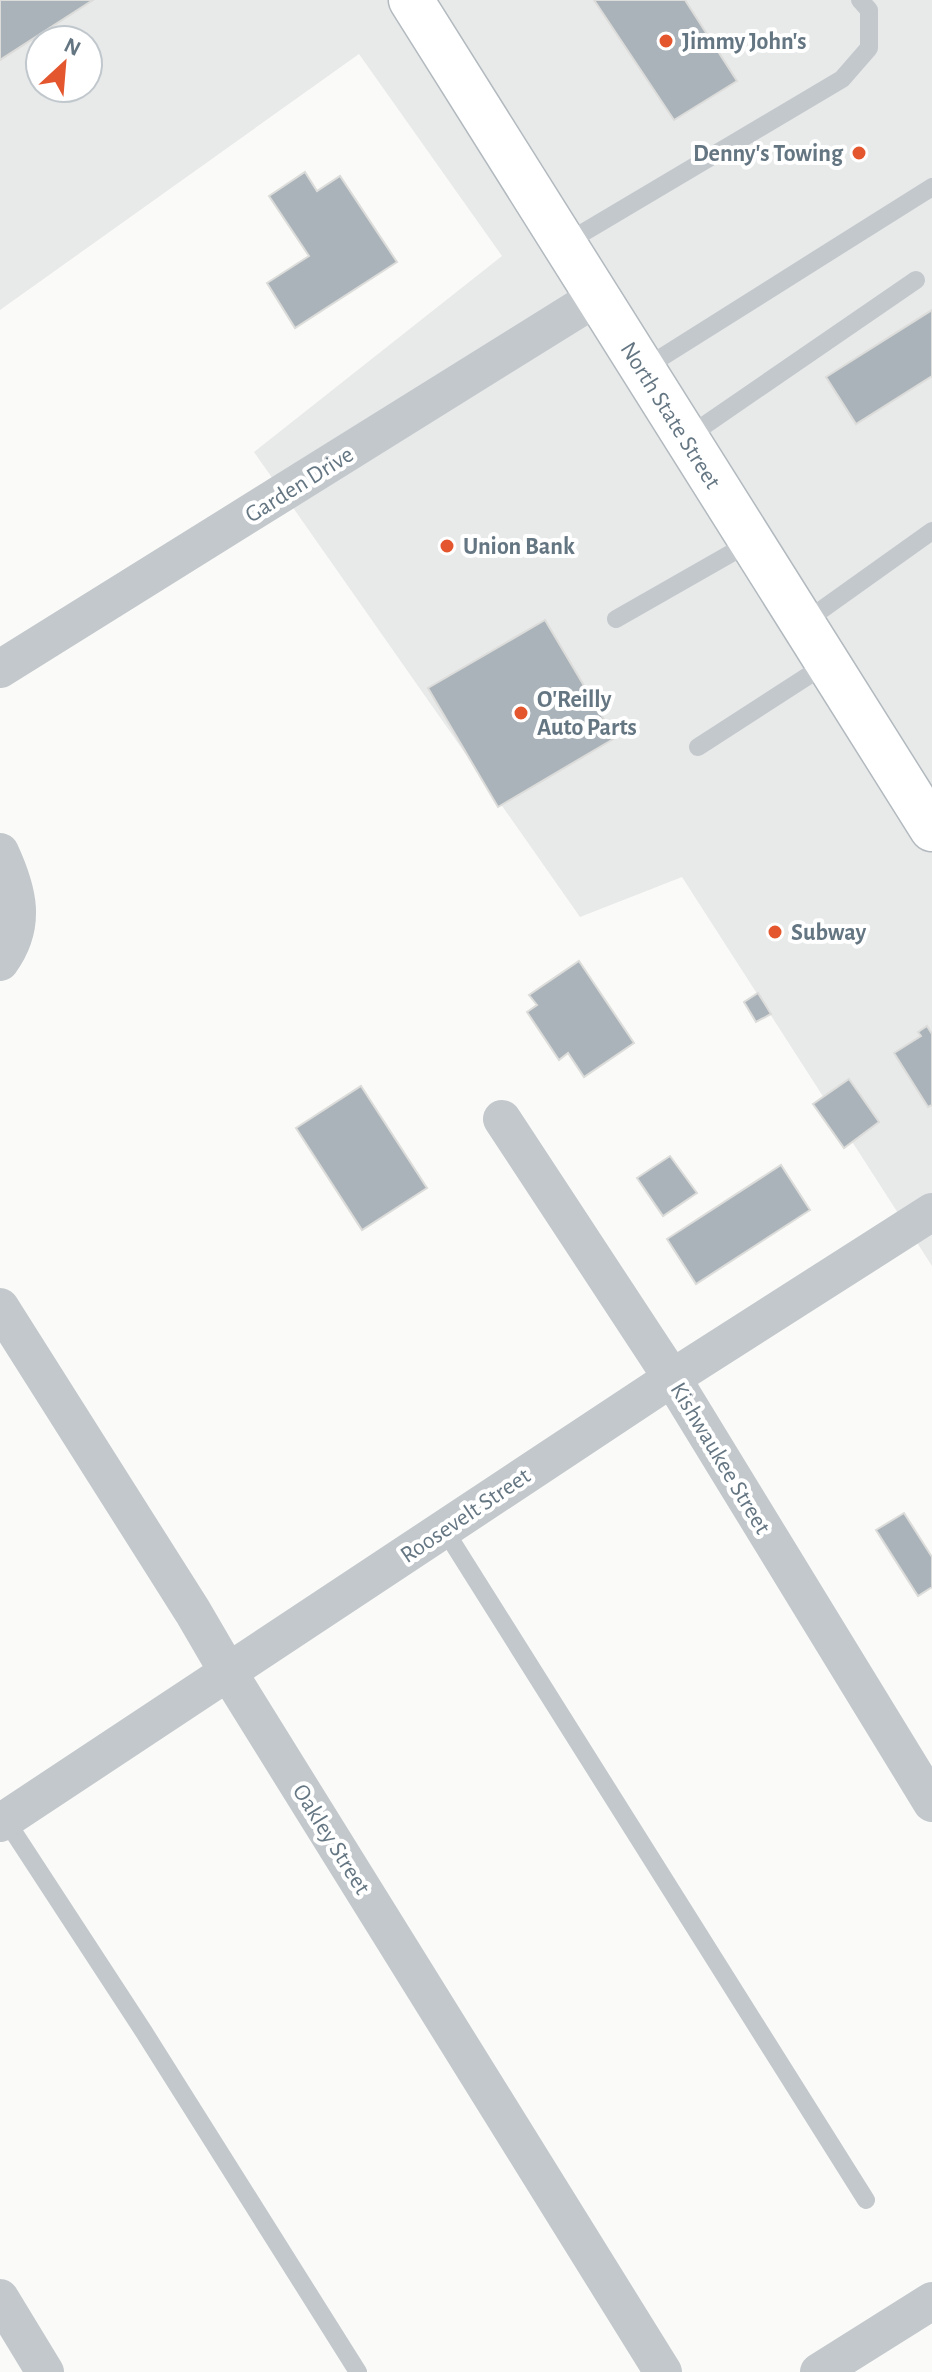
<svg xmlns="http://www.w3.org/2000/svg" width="932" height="2372" font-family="'Alegreya Sans',sans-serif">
<rect width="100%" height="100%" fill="#fafaf8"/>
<path fill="#e8e9e9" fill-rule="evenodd" d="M0 0H932V1266L682 877 580 917 254 452 502 256 359 54 0 310ZM40 40H88V88H40Z"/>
<path fill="#aab3b9" stroke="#dcdcda" stroke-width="2" d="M0 0H93L0 60Z
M594 0H685L737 81 674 120Z
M305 172 317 191 340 176 397 262 295 328 267 283 309 256 269 196Z
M932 310V376L856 424 826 377Z
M545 620 615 738 498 807 428 688Z
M579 961 634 1043 584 1077 568 1053 559 1060 527 1012 537 1005 529 995Z
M758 993 771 1014 756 1022 744 1002Z
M927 1026 932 1034V1105L928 1107 894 1053 921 1036 918 1032Z
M849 1079 879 1122 844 1148 813 1104Z
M361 1086 427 1188 362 1230 296 1128Z
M670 1156 697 1193 663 1216 637 1178Z
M781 1165 810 1210 696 1284 667 1239Z
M904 1513 932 1557V1587L918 1596 876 1530Z"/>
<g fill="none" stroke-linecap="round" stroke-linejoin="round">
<g stroke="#b3babf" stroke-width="47">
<path id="secondary" d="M411 0 932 829"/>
</g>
<path stroke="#c3c8cc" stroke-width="18" d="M564 244 842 79 869 48V10L860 0
M643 369 932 187
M686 438 916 280
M616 619 751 542
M803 623 932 531
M698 747 828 663
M444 1529 866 2200
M5 1819 144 2032 358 2372"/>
<path stroke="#c3c8cc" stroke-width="38" d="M0 669 597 297
M0 852C18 891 27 925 0 962
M502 1119 672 1378 932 1803
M0 1307 193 1612 228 1672 663 2372
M0 1823 672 1378 932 1212
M0 2298 45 2372
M819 2372 932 2301"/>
<use href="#secondary" stroke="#fff" stroke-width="44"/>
</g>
<g fill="#e4572e" stroke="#fff" stroke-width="3">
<circle cx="666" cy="41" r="8"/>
<circle cx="859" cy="153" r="8"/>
<circle cx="447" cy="546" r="8"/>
<circle cx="521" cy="713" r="8"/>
<circle cx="775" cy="932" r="8"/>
</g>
<g text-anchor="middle" stroke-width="8" stroke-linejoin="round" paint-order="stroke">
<g font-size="24" font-weight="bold" fill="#657683" stroke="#fff" text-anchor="start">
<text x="682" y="49">Jimmy John's</text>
<text x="843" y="161" text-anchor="end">Denny's Towing</text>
<text x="463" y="554">Union Bank</text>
<text x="537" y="707">O'Reilly<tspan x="537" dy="28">Auto Parts</tspan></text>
<text x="791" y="940">Subway</text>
</g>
<g font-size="24" fill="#657683" stroke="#fff">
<text transform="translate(671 415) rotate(58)" y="8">North State Street</text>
<text transform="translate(299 484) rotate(-32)" y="8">Garden Drive</text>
<text transform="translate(721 1458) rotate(59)" y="8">Kishwaukee Street</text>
<text transform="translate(465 1515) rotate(-34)" y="8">Roosevelt Street</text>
<text transform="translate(332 1839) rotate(58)" y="8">Oakley Street</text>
</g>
</g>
<g transform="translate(64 64) rotate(26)"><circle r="38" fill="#ffffff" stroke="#c1c8cd" stroke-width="2"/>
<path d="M0-6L14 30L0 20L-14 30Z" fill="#e4572e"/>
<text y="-12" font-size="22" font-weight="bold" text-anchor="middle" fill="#657683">N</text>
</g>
</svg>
